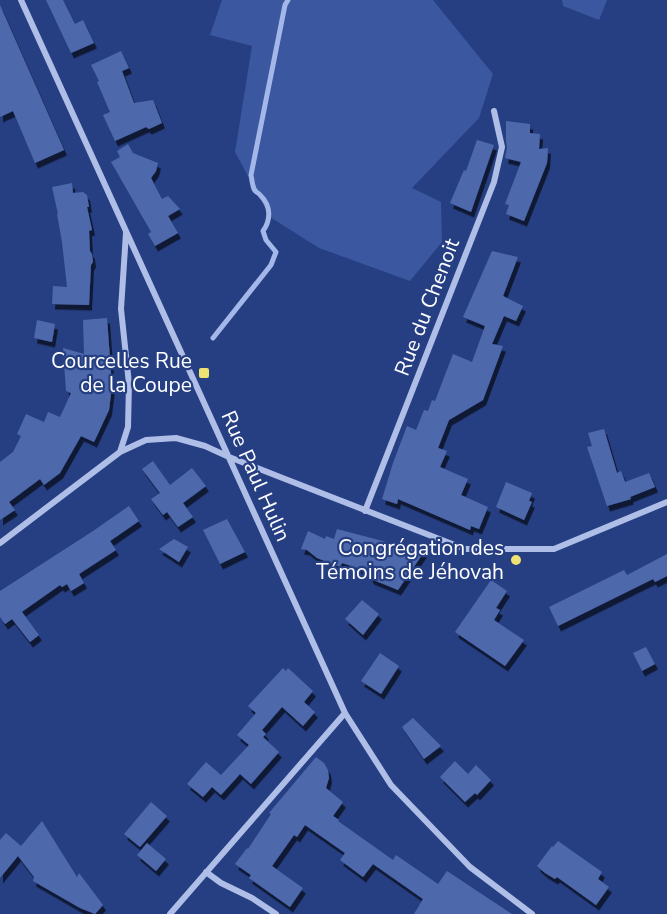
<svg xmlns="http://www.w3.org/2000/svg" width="667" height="914" font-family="'Nunito Sans',sans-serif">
<defs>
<filter id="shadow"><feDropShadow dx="3" dy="5.5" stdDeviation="0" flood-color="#0009"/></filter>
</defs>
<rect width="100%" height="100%" fill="#263f83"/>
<path fill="#3a57a0" d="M222 0H433L493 74 479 118 412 188 441 202 442 242 410 281 319 248 270 217 235 152 252 46 210 35Z
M562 0H607L599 20 563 6Z"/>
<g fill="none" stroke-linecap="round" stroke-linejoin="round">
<path stroke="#a3b7e8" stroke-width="5" d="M213 338 271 265 276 252 266 240 263 231C271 220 271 206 261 196 256 190 258 195 254 189 252 184 252 180 251 175L285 5 288 0"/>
</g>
<path fill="#4e68ab" filter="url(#shadow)" d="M46 0H63L75 24 83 20 94 43 71 53Z
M0 5 64 150 35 163 13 111 0 117Z
M121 51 129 68 122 71 134 103 153 100 162 123 149 129 146 127 115 141 103 115 110 112 97 82 99 81 91 65Z
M506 121 530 124V133L540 134 539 149 548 148 547 163 524 221 506 214 509 205 505 204 521 162 505 158 507 148 506 140Z
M477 140 494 145 471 212 450 203 464 170 466 171Z
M128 144 133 153 158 163 156 171 151 178 162 199 168 196 180 209 168 216 178 233 155 246 148 234 151 232 111 162 120 157 117 151Z
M72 183 73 193 83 192 87 195 89 207H87L92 230 89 231 90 251 92 254 93 262 91 265 89 305 52 304 53 286 67 287 62 242 57 214H58L52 187Z
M492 251 518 257 503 296 523 306 516 321 504 316 492 344 503 346 483 400 449 420 438 448 447 451 440 467 468 479 461 495 488 507 479 529 471 526 470 530 398 499 397 504 382 499 393 463 407 426 416 430 424 410 428 411 432 400 435 401 453 354 472 362 485 326 463 317Z
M107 318 112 386 109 410 94 442 81 436 60 473 44 485 40 479 9 502 15 510 0 520V462L13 452 21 436 17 434 26 414 44 422 48 412 60 417 71 393 66 391 63 348 84 354 83 320Z
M37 320 55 324 52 342 34 338Z
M604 429 617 473 621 471 625 482 649 473 655 487 630 497 631 499 607 506 587 447 592 446 588 433Z
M153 461 170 485 192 468 206 486 183 503 193 517 178 527 167 512 163 515 151 499 160 493 142 469Z
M506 482 532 493 529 501 532 502 524 520 496 507Z
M129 506 139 521 110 541 116 550 79 574 84 583 71 591 67 584 62 587 60 585 23 611 22 612 39 635 30 642 12 619 5 624 0 617V591L93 531Z
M227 519 245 552 220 564 203 530Z
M337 529 375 539 424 552 398 590 371 579 367 571 342 563 340 567 317 558 307 550 301 549 308 531 325 539 326 536 334 539Z
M174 539 188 547 179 562 159 549Z
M667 554V576L655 582 653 579 558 626 549 607 624 570 627 575Z
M491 580 507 591 496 608 500 610 494 620 524 640 505 666 455 632Z
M362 600 379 614 363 635 345 619Z
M646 647 655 664 642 671 633 653Z
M380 653 399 666 381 694 361 681Z
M283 668 286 671 288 668 313 691 304 702 315 712 303 726 282 707 262 730 266 734 263 737 279 752 251 784 240 774 221 795 212 787 203 797 187 784 206 762 221 775 249 745 237 735 256 713 248 706Z
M413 718 441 746 424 759 402 727Z
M316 757 324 763 328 770 329 778 326 788 343 802 333 816 339 820 338 821 393 860 396 855 438 884 447 871 512 914H414L423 899 373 864 363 877 340 860 345 853 305 825 297 837 294 835 272 866 303 888 290 907 249 878 251 875 235 864 247 848 248 849 271 814 269 813Z
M455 761 468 774 476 765 491 780 477 795 475 793 465 802 440 777Z
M151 802 167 816 140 847 124 834Z
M42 821 77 877 79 873 103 905 95 914 80 908 33 881 34 877 18 856 0 878V840L6 833 21 846Z
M558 841 602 872 598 879 609 887 596 905 557 877 555 879 545 873 537 866 552 846 553 847Z
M147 843 166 859 156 871 137 855Z"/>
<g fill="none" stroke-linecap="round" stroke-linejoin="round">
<path stroke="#aebee7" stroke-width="6" d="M21 0 345 713 391 785 470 867 532 914
M120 452 128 427 129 384 121 309 126 233
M365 511 494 182 502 147 494 111
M0 543 120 452 146 440 176 438 205 446 229 457 280 477 465 549H554L667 502
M206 872 221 883 252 898 276 914
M170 914 345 713"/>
</g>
<g fill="#f0e173" stroke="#263f83" stroke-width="2">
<rect x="198" y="367" width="12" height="12" rx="3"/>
<circle cx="516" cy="560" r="6"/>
</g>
<g text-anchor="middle" stroke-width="4.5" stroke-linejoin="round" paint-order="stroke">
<g font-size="21" fill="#fff" stroke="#263f83">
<text transform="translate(427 307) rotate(-69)" y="7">Rue du Chenoit</text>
<text transform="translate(256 476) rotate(66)" y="7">Rue Paul Hulin</text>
</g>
<g font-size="21" fill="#fff" stroke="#263f83" text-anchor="end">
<text x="192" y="368">Courcelles Rue<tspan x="192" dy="24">de la Coupe</tspan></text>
<text x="504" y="555">Congrégation des<tspan x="504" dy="24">Témoins de Jéhovah</tspan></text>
</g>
</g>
</svg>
